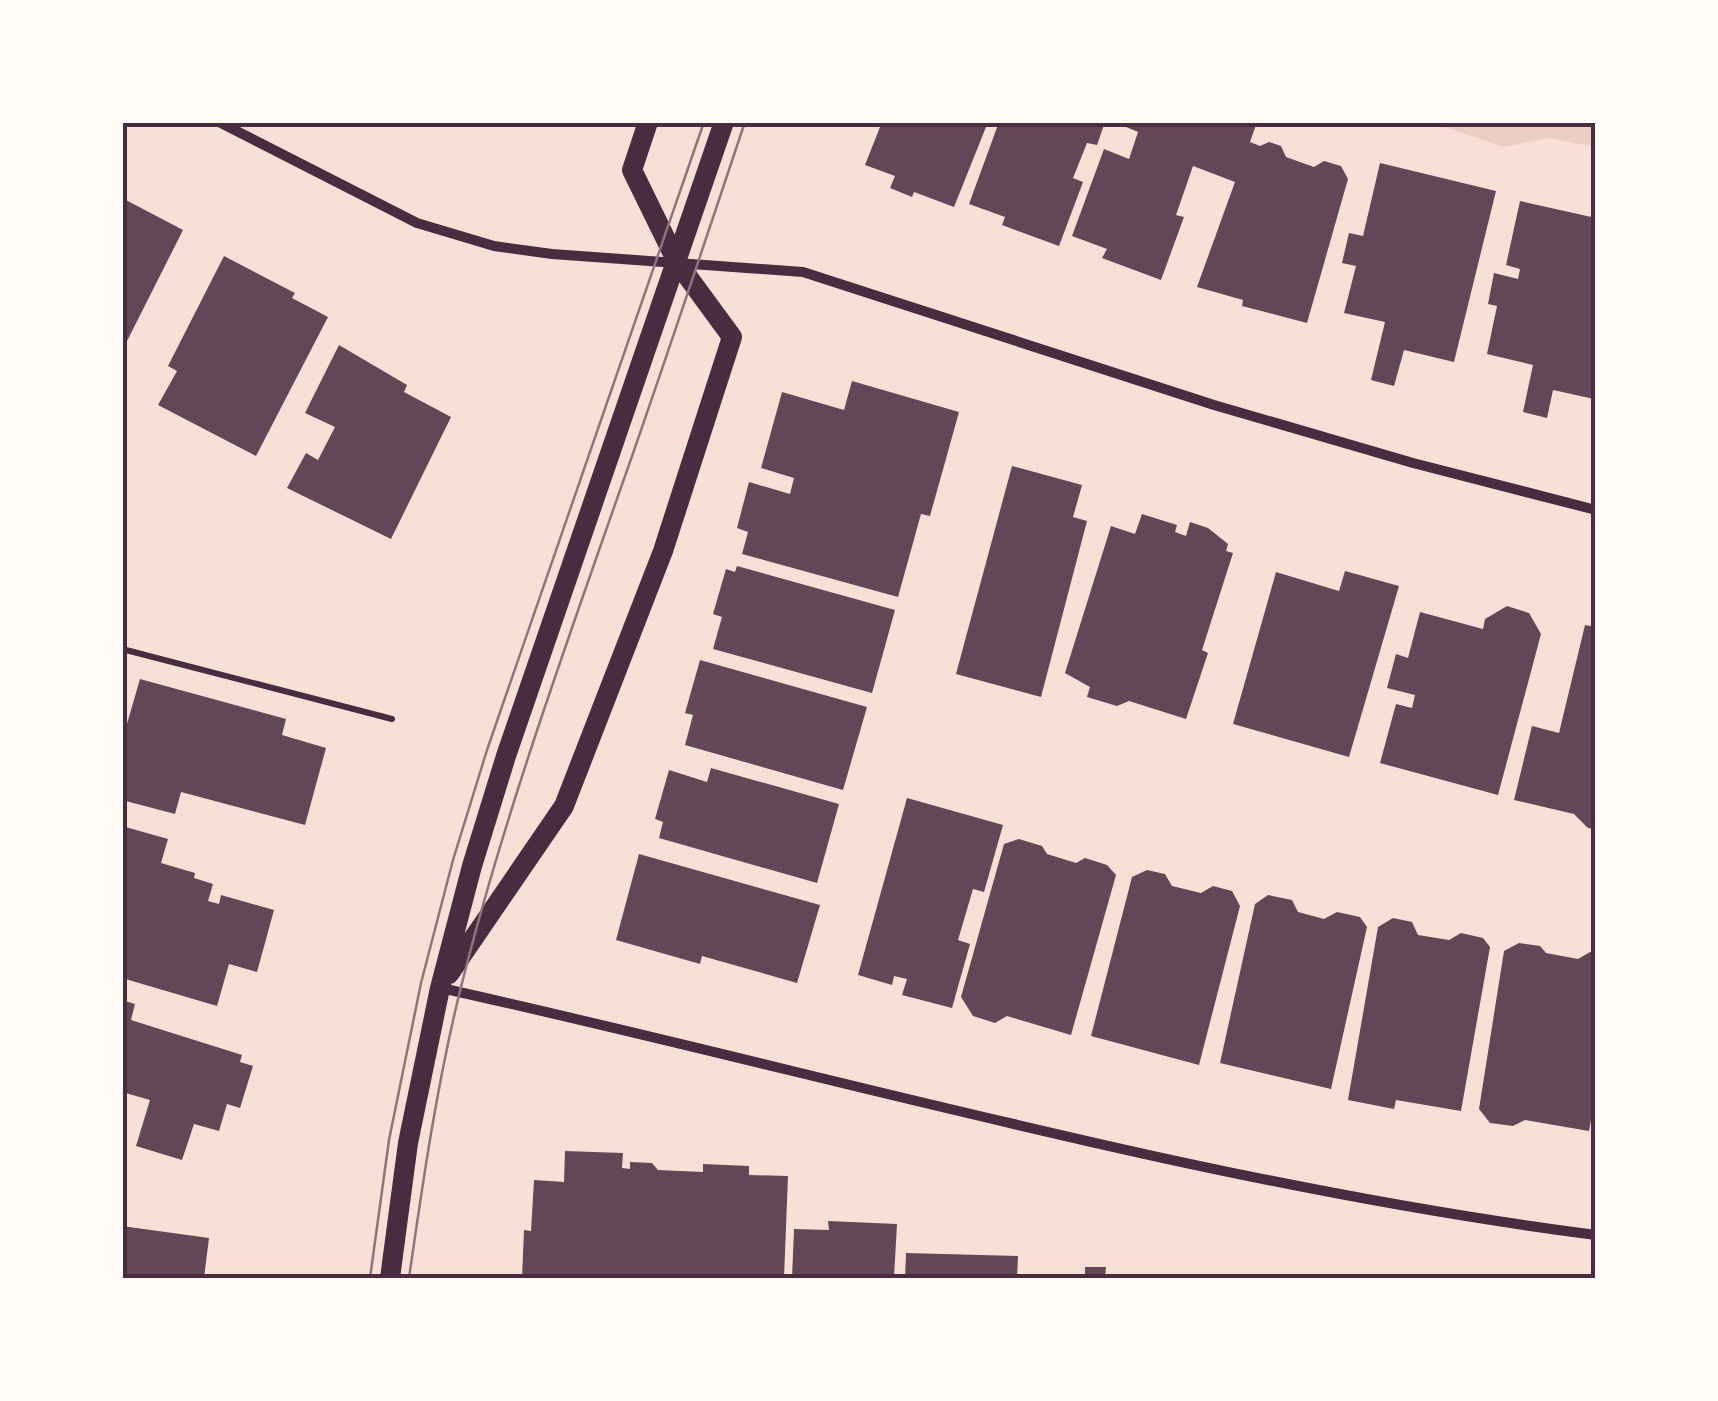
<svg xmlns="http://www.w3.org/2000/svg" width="1718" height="1401" font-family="Figtree,sans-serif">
<rect width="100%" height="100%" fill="#f7e1d7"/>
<path fill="#ebcfc5" d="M1433 123H1595V147L1549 138 1503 147Z"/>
<path fill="#644757" d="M882 122H988L954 207 914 192 912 197 890 188 895 176 865 165Z
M999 122H1105L1097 145 1087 143 1073 178 1083 182 1059 246 1002 225 1005 217 969 204Z
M1114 122H1257L1250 142 1260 146 1269 142 1281 146 1286 157 1314 167 1324 161 1341 166 1348 179 1307 323 1242 306 1243 300 1197 287 1235 182 1193 166 1176 215 1184 217 1161 280 1102 258 1107 249 1072 236 1104 149 1129 159 1138 132Z
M1380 163 1496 191 1454 362 1404 350 1394 386 1371 380 1385 322 1344 313 1356 266 1342 263 1349 233 1363 236Z
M122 198 183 230 122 351Z
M1520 201 1596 218 1594 399 1553 390 1547 418 1523 412 1533 365 1487 354 1497 306 1488 304 1494 273 1518 279 1520 269 1506 265Z
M224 256 295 293 292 298 328 317 256 456 158 405 177 371 168 366Z
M339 345 407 385 404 392 451 417 391 539 287 488 306 453 318 460 335 427 305 413Z
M852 381 959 412 930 516 921 514 898 597 742 554 748 532 737 528 749 482 790 494 794 478 761 468 782 392 844 410Z
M1012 466 1082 485 1073 517 1087 521 1041 697 956 674Z
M1142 514 1177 525 1175 532 1186 536 1190 522 1208 528 1228 544 1226 551 1233 553 1202 650 1208 653 1186 719 1129 701 1117 706 1087 697 1090 687 1065 673 1111 526 1135 534Z
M737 566 895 610 872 693 713 649 722 617 713 614 726 569 735 572Z
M1345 571 1399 586 1349 757 1233 724 1276 572 1339 591Z
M1507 606 1529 613 1541 634 1498 795 1380 763 1396 704 1412 708 1415 695 1387 688 1396 654 1408 658 1420 612 1483 629 1485 619Z
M1585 625 1596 627V829L1588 828 1574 814 1514 800 1532 726 1559 733Z
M700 660 867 707 843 790 685 745 693 715 685 713Z
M140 679 286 719 282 735 326 748 305 825 181 792 175 814 122 800V741Z
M711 768 839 804 817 883 659 838 663 822 655 819 669 770 707 782Z
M907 798 1003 825 984 892 973 889 958 940 970 944 952 1008 902 995 907 979 894 976 892 985 858 975Z
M122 826 168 839 161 863 195 873 194 878 213 884 208 901 219 904 221 895 274 910 257 972 229 964 217 1006 122 978Z
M1019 839 1042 846 1047 854 1076 863 1085 858 1107 865 1116 875 1071 1035 1007 1016 995 1023 973 1016 961 997 1004 844Z
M639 854 820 905 797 983 702 956 700 964 616 940Z
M1147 870 1165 874 1172 886 1201 893 1213 886 1232 891 1240 906 1199 1065 1091 1036 1132 877Z
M1268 895 1292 900 1298 912 1324 919 1337 912 1360 917 1367 927 1331 1089 1220 1063 1255 904Z
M1393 918 1412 922 1418 935 1449 940 1461 933 1483 938 1490 947 1461 1111 1396 1100 1394 1109 1348 1100 1378 927Z
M1519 943 1540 946 1546 953 1578 959 1590 952 1596 953V1092L1589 1131 1525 1120 1513 1126 1490 1123 1479 1109 1504 951Z
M122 1000 135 1004 131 1020 242 1055 240 1062 253 1066 240 1108 227 1104 219 1131 194 1124 182 1160 136 1146 150 1100 122 1092Z
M565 1151 623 1153 622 1168 630 1169V1162L652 1163 658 1170 703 1172V1164L749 1166V1175L788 1176 784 1278H522L524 1230 531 1231 534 1180 564 1182Z
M828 1221 897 1224 894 1278H792L794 1229 829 1230Z
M122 1226 209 1238 204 1278H122Z
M906 1253 1018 1256 1017 1278H905Z
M1085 1267H1106L1105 1278H1085Z"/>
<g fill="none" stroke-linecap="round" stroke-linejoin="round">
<path stroke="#4a2c40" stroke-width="6" d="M122 649 392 719"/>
<path stroke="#4a2c40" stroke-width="10" d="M219 122 417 223 494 246 552 254 803 272 1214 405 1413 463 1596 510
M441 988C825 1073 1204 1185 1596 1235"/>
<path stroke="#4a2c40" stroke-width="20" d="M449 974 564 806 663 551 732 337 677 262 632 170 648 122
M390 1278 408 1143 440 988 472 866 506 756 724 122"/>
<path stroke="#8f747c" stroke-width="2.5" d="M370 1278 389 1140 421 983 453 860 487 750 704 122
M409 1278C423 1181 437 1083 461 987 503 820 561 659 618 496 662 372 703 247 745 122"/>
</g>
<rect width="1718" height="1401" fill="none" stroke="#fffaf5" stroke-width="250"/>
<rect x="125" y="125" width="1468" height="1151" fill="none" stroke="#4a2c40" stroke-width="4"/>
</svg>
